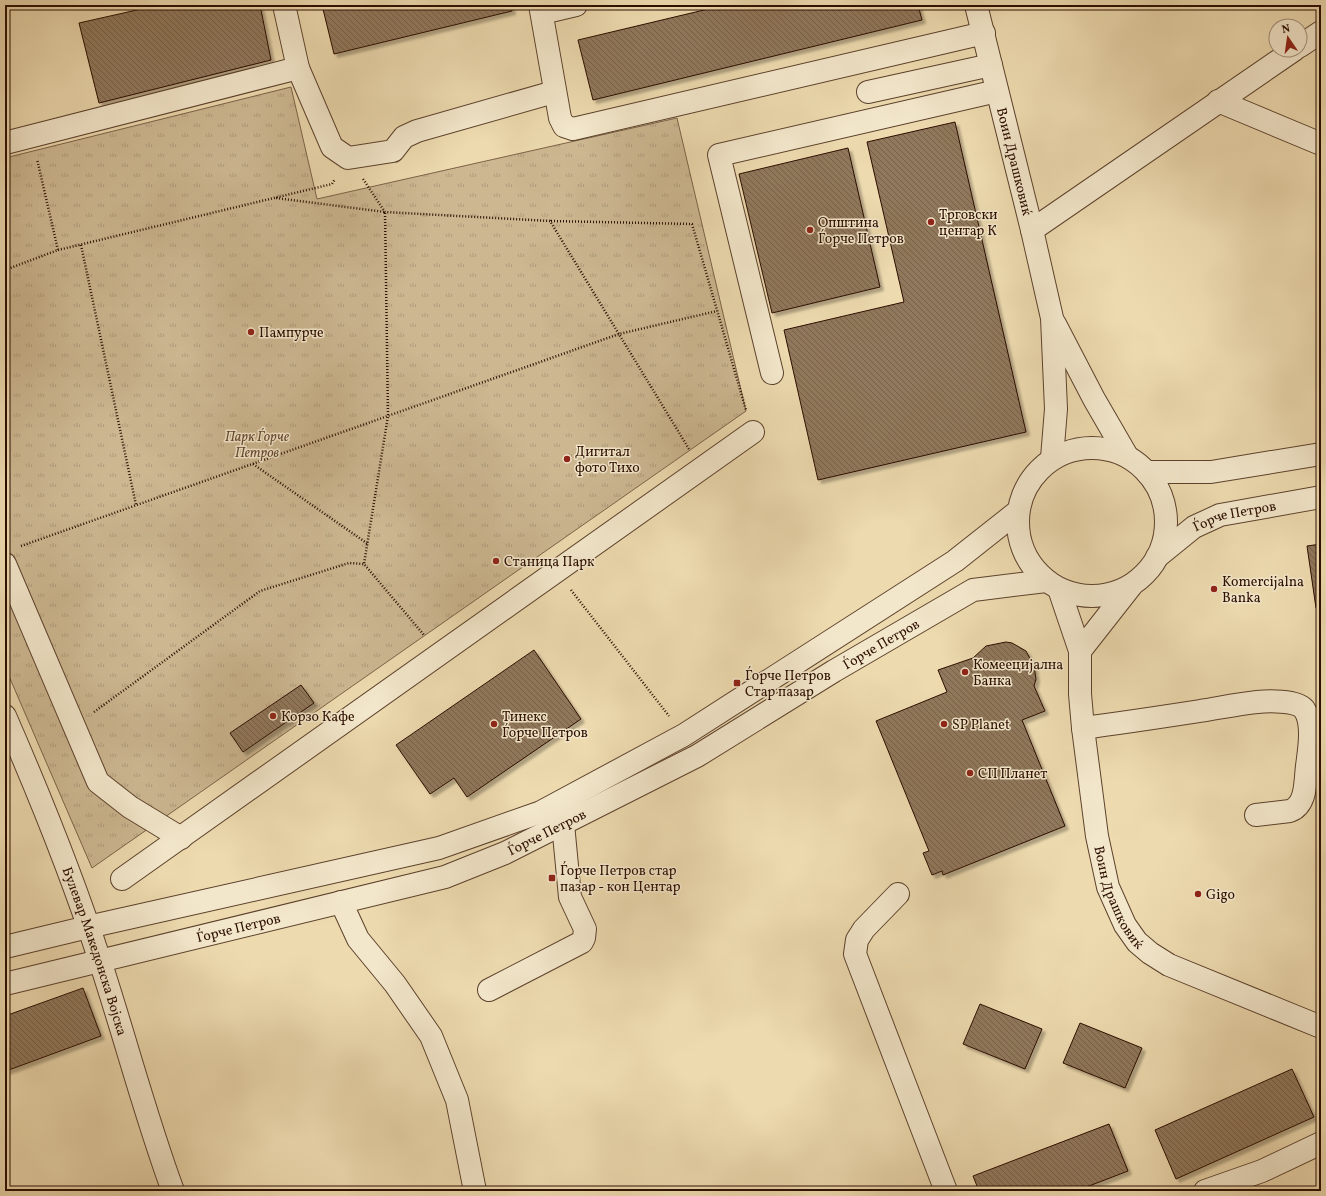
<svg xmlns="http://www.w3.org/2000/svg" width="1326" height="1196" font-family="Vollkorn,serif">
<defs>
<pattern id="park-tufts" width="24" height="20" patternUnits="userSpaceOnUse"><rect width="24" height="20" fill="#ccb791"/><path d="M3 7l-1-3M5 7V3M7 7l1-3M15 17l-1-3M17 17v-4M19 17l1-3" fill="none" stroke="#af9c7b"/></pattern>
<pattern id="building-back-hatch" width="6" height="6" patternUnits="userSpaceOnUse"><rect width="6" height="6" fill="#90785b"/><path d="M-1 5l2 2M0 0l6 6M5-1l2 2" fill="none" stroke="#766149"/></pattern>
<filter id="shadow"><feDropShadow dx="3.5" dy="3.5" stdDeviation="1" flood-color="#0004"/></filter>
</defs>
<rect width="100%" height="100%" fill="#eddaaf"/>
<filter id="stains"><feTurbulence type="fractalNoise" baseFrequency=".005" numOctaves="4"/><feColorMatrix values="0 0 0 0 .2 0 0 0 0 .09 0 0 0 0 .02 0 0 0 .5 -.17"/></filter>
<radialGradient id="worn" r=".72"><stop offset=".6" stop-color="#630" stop-opacity="0"/><stop offset="1" stop-color="#630" stop-opacity=".3"/></radialGradient>
<path fill="url(#park-tufts)" stroke="#7c6248" d="M291 87 317 199 677 118 746 411 92 868 5 667V158Z"/>
<path fill="url(#building-back-hatch)" stroke="#2c0e00" filter="url(#shadow)" d="M159 5H260L271 60 99 103 79 23Z
M322 5H511L512 11 334 54Z
M725 5H918L922 20 593 100 578 40Z
M955 122 1026 432 818 480 784 330 904 302 867 142Z
M848 148 880 287 772 313 739 174Z
M1321 544V608H1316L1307 546Z
M1006 642 1012 643 1026 651 1034 666 1036 679 1034 686 1045 711 1022 720 1065 826 943 875 942 871 932 875 923 853 929 851 876 721 947 692 938 670 973 658 986 646Z
M534 650 581 719 467 797 454 778 430 794 396 745Z
M301 685 314 703 243 752 230 733Z
M83 988 101 1036 6 1071 5 1016Z
M980 1004 1042 1029 1025 1069 963 1044Z
M1080 1023 1142 1048 1125 1088 1063 1063Z
M1292 1069 1314 1117 1176 1179 1155 1130Z
M1109 1124 1128 1171 1076 1191H979L973 1176Z"/>
<g fill="none" stroke-linecap="round" stroke-linejoin="round">
<g stroke="#5c412c" stroke-width="24">
<g id="minor">
<path d="M284 5 298 68 332 147 348 158 393 151 404 137 417 131 554 92"/>
<path d="M540 5 560 118 564 126 573 129 984 33"/>
<path id="s1" d="M976 5 1032 230 1052 318 1056 409 1052 458"/>
<path d="M542 13 576 5"/>
<path d="M1300 46 1321 32"/>
<path d="M868 92 991 65"/>
<path d="M1218 101 1321 144"/>
<path d="M5 143 298 68"/>
<path d="M1032 230 1294 50"/>
<path d="M1055 324 1094 399 1127 456"/>
<path d="M772 373 719 155 997 91"/>
<circle cx="1092" cy="522" r="74"/>
<path d="M1147 472H1211L1321 454"/>
<path id="s2" d="M1157 557 1194 527 1220 515 1321 497"/>
<path d="M5 564 98 782 130 807 181 838"/>
<path id="s3" d="M1059 589 1080 651V694L1083 728 1097 836 1108 887 1125 925 1137 942 1150 953 1169 965 1321 1027"/>
<path d="M1080 651 1131 586"/>
<path id="s4" d="M5 716C40 796 73 878 100 961 125 1037 145 1115 173 1191"/>
<path d="M1083 728C1122 723 1161 717 1200 711 1219 708 1238 704 1257 702 1268 701 1296 700 1304 709 1314 723 1309 750 1307 766 1305 781 1307 805 1290 811L1256 815"/>
<path d="M122 879 753 432"/>
<path d="M898 894 864 929 857 940 855 954 946 1191"/>
<path d="M341 902 358 939 395 984 431 1036 457 1100 475 1191"/>
<path d="M5 947 88 927 439 848 541 812 684 735 955 561 1017 512"/>
<path id="s5" d="M5 984 445 877 505 853 697 756 834 671 973 590 1046 581"/>
<path d="M489 990 582 942 584 938 585 929 570 897 563 824"/>
<path d="M1205 1191 1262 1171 1321 1143"/>
</g>
</g>
<path stroke="#2c0e00" stroke-width="2.5" stroke-dasharray="1 2" stroke-linecap="butt" d="M363 179 385 212 550 221 689 449
M276 198 385 212 388 416 364 564
M551 221 692 224 746 410
M81 245 136 505
M58 250 332 184 335 179
M5 270 58 250 37 159
M253 464 368 544
M21 546 619 334 717 311
M571 590 669 716
M94 712 260 591 349 563 364 564 424 635"/>
<use href="#minor" stroke="#f3e7cb" stroke-width="22"/>
</g>
<g fill="#8f2418" stroke="#f3e7cb" stroke-width="1.5">
<circle cx="931" cy="222" r="4"/>
<circle cx="810" cy="230" r="4"/>
<circle cx="251" cy="332" r="4"/>
<circle cx="567" cy="459" r="4"/>
<circle cx="496" cy="561" r="4"/>
<circle cx="1214" cy="589" r="4"/>
<circle cx="965" cy="672" r="4"/>
<rect x="733" y="679" width="8" height="8" rx="2"/>
<circle cx="273" cy="716" r="4"/>
<circle cx="494" cy="724" r="4"/>
<circle cx="944" cy="724" r="4"/>
<circle cx="970" cy="773" r="4"/>
<rect x="548" y="874" width="8" height="8" rx="2"/>
<circle cx="1198" cy="894" r="4"/>
</g>
<g text-anchor="middle" stroke-width="3" stroke-linejoin="round" paint-order="stroke">
<g font-size="14" fill="#2c0e00" stroke="#f3e7cb">
<text dy="5" stroke="none"><textPath href="#s1" startOffset="161">Воин Драшковиќ</textPath></text>
<text dy="5" stroke="none"><textPath href="#s2" startOffset="90">Ѓорче Петров</textPath></text>
<text dy="5" stroke="none"><textPath href="#s5" startOffset="948">Ѓорче Петров</textPath></text>
<text dy="5" stroke="none"><textPath href="#s5" startOffset="564">Ѓорче Петров</textPath></text>
<text dy="5" stroke="none"><textPath href="#s3" startOffset="317">Воин Драшковиќ</textPath></text>
<text dy="5" stroke="none"><textPath href="#s5" startOffset="240">Ѓорче Петров</textPath></text>
<text dy="5" stroke="none"><textPath href="#s4" startOffset="252">Булевар Македонска Војска</textPath></text>
</g>
<g font-size="14" fill="#2c0e00" stroke="#f3e7cb" text-anchor="start">
<text x="939" y="219">Трговски<tspan x="939" dy="16">центар К</tspan></text>
<text x="818" y="227">Општина<tspan x="818" dy="16">Ѓорче Петров</tspan></text>
<text x="259" y="337">Пампурче</text>
<text x="575" y="456">Дигитал<tspan x="575" dy="16">фото Тихо</tspan></text>
<text x="504" y="566">Станица Парк</text>
<text x="1222" y="586">Komercijalna<tspan x="1222" dy="16">Banka</tspan></text>
<text x="973" y="669">Комеецијална<tspan x="973" dy="16">Банка</tspan></text>
<text x="745" y="680">Ѓорче Петров<tspan x="745" dy="16">Стар пазар</tspan></text>
<text x="281" y="721">Корзо Кафе</text>
<text x="502" y="721">Тинекс<tspan x="502" dy="16">Ѓорче Петров</tspan></text>
<text x="952" y="729">SP Planet</text>
<text x="978" y="778">СП Планет</text>
<text x="560" y="875">Ѓорче Петров стар<tspan x="560" dy="16">пазар - кон Центар</tspan></text>
<text x="1206" y="899">Gigo</text>
</g>
<g font-size="14" font-style="italic" fill="#644933" stroke="#f3e7cb">
<text x="257" y="441">Парк Ѓорче<tspan x="257" dy="16">Петров</tspan></text>
</g>
</g>
<rect width="1326" height="1196" fill="none" stroke="#eddaaf" stroke-width="20"/>
<rect x="6" y="6" width="1314" height="1184" fill="none" stroke="#2c0e00" stroke-width="2"/>
<rect x="10" y="10" width="1306" height="1176" fill="none" stroke="#2c0e00"/>
<g transform="translate(1288 38) rotate(347)"><circle r="19" fill="#f3e7cb" stroke="#a3907a"/>
<path d="M0-3L7 15L0 10L-7 15Z" fill="#8f2418"/>
<text y="-6" font-size="11" font-weight="bold" text-anchor="middle" fill="#2c0e00">N</text>
</g>
<rect width="100%" height="100%" filter="url(#stains)"/>
<rect width="100%" height="100%" fill="url(#worn)"/>
</svg>
